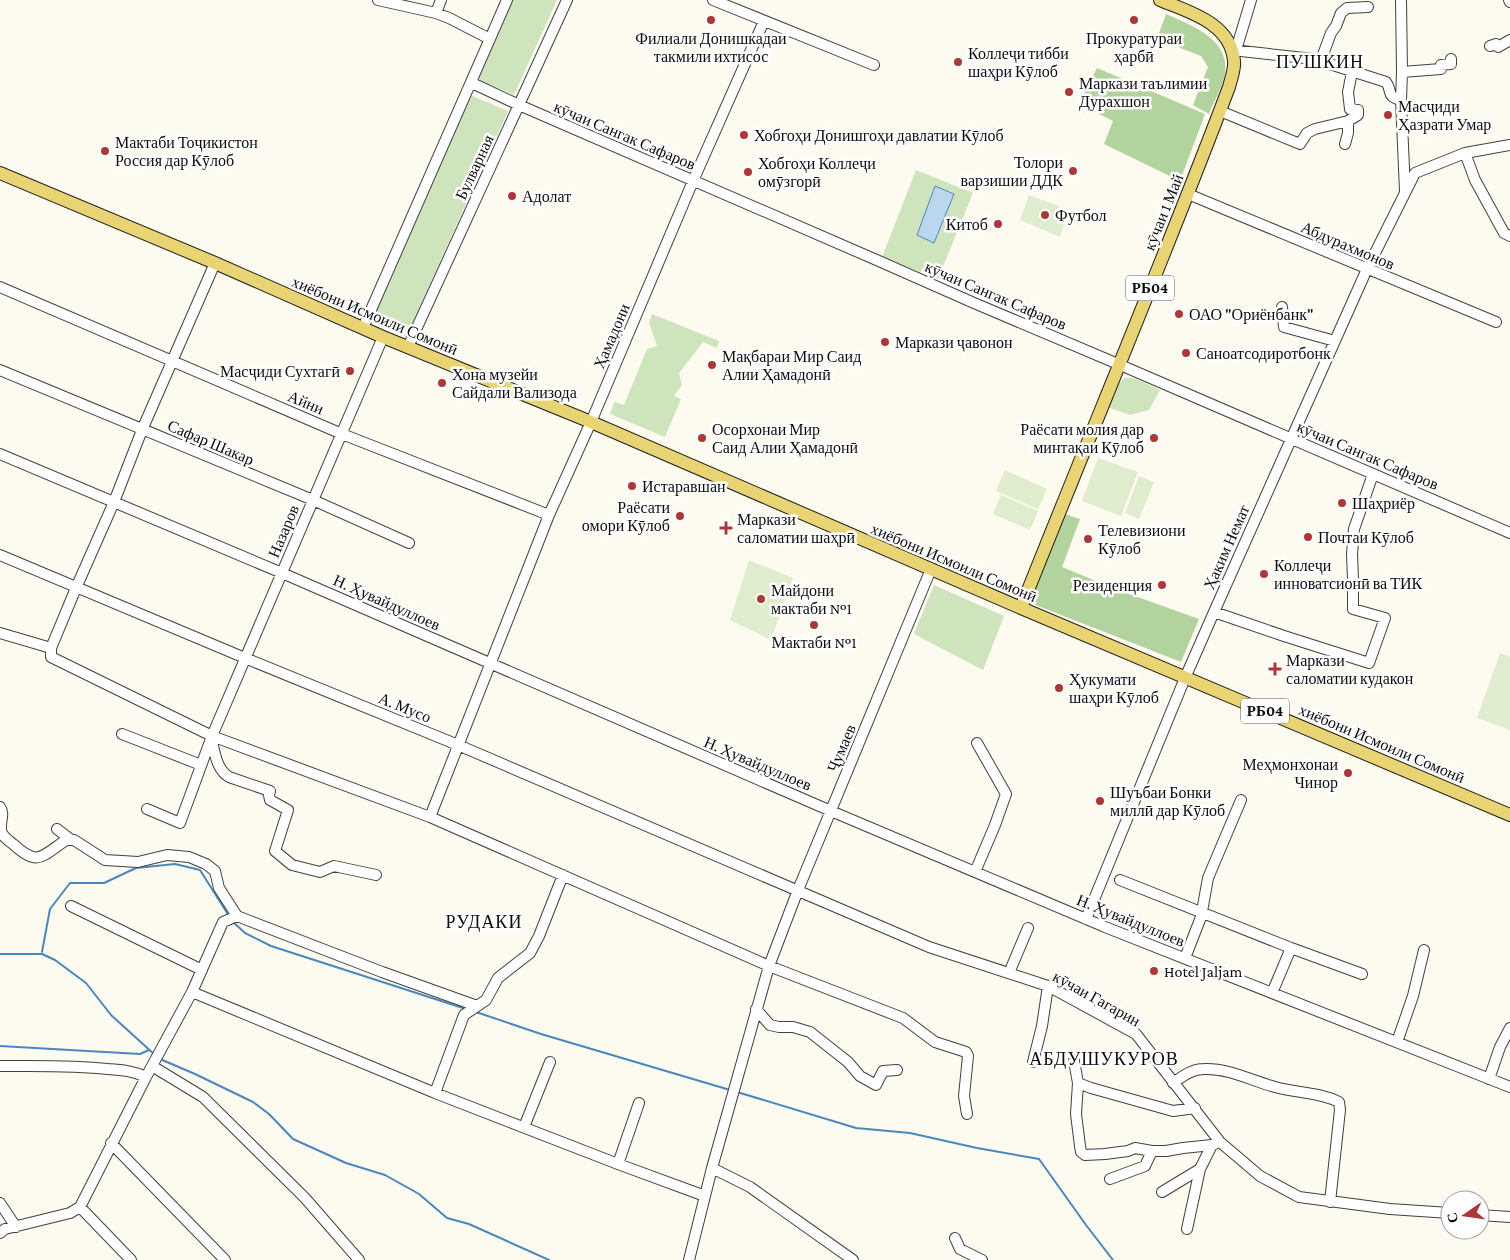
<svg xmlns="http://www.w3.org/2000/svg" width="1510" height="1260" font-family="'Crimson Pro',serif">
<rect width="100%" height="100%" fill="#fdfbef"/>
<path fill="#cee4bd" d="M512 0H557L514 95 477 79Z
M470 95 508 111 406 337 371 321Z
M916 170 973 193 938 279 882 257Z
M652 314 719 341 717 348 703 342 679 373 682 385 674 396 681 399 665 437 610 414 614 402 624 405 647 349 657 346 649 323Z
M1124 378H1134L1160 390 1149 410 1130 415 1107 407 1117 385Z
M934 585 1004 616 983 670 914 634Z"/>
<path fill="#b2d39e" d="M1166 14C1191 25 1230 39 1225 73 1223 87 1214 101 1209 114L1193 105 1208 67 1201 56 1157 39Z
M1097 68 1205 114 1180 181 1104 144 1113 121 1079 104Z
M1065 514 1080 519 1062 567 1118 590 1199 619 1181 662 1028 602Z"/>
<path fill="#dfeccd" d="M1029 195 1069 210 1060 237 1020 220Z
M1098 458 1138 472 1121 516 1082 501Z
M1005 470 1047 489 1038 509 996 491Z
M1139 476 1154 482 1139 519 1125 513Z
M1001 495 1038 511 1030 530 993 514Z
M749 560 793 578 771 640 730 620Z
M1500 653 1510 657V730L1477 718Z"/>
<path fill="#bad7ef" stroke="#4987be" d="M935 186 954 194 934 243 917 235Z"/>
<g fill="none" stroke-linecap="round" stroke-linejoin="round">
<path stroke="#4987be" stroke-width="2" d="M233 922 245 933 271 946 466 1009
M42 952 50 909 70 883H104L136 868 175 864 200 870 229 916
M0 954H42L55 960 86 983 111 1015 155 1055
M476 1012 541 1034 730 1090
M0 1046 140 1054 149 1050
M160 1059 195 1074 253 1102 269 1114 293 1139 346 1163 385 1175 419 1194 447 1218 469 1224 549 1260
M737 1092 856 1128 910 1133 977 1148 1039 1159 1086 1225 1113 1260"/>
<g stroke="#404040" stroke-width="12">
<path id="minor" d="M378 0 436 13 449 18 490 39
M713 0 874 65
M1401 0 1402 72 1401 100 1405 191
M1509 0 1510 2
M436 13 441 0
M1490 46 1496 44 1498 47 1510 40
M1232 50 1314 59 1386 82C1393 91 1385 96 1401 100
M1236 50 1251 0
M1321 60 1331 33 1336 26 1341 13 1347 8 1368 7
M1402 72 1441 69V65L1451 64V59
M472 83 519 105 872 258 974 303 1118 364 1510 533
M1220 111 1300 144 1307 133 1315 129 1348 121 1358 115V110L1350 109 1348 92 1352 72
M1345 144 1348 133V121
M1465 153 1475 180 1504 233 1510 236
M1188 194 1496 322
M215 263 142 430 114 502 76 588 51 648V657L212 736 430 817 769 966 903 1018 935 1042 966 1052 968 1056 964 1096 967 1114
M0 287 342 434 549 515
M1282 307 1284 327 1335 341
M363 328 507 0
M408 347 567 0
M0 370 313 500 409 543
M0 454 282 573 831 811 1105 927 1510 1087
M0 555 245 658 458 745 929 947 1048 986 1136 1034 1220 1142 1260 1176 1299 1197 1390 1209 1450 1213
M1214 612 1284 636 1369 663 1385 618 1353 609V580L1352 554 1354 529 1373 474
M0 633 51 648
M122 734 201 765
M211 738C215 752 216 769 229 777L270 791 269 795 270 800 288 810 275 851 292 865 320 872 334 866 376 875
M0 807C5 814 0 821 1 829 1 836 8 840 13 844 38 867 41 857 66 840H74L105 860 138 862 167 855 189 857 206 864 215 871 219 888 237 916 382 972 477 1006
M147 809 180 823 212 736 383 337
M430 817 549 515 591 422 693 181 764 21
M57 829 70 839
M975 872 995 825 1006 794 977 743
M1120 880 1291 948 1362 974
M71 906 202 970
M1086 919 1185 678 1214 612 1367 269 1415 173 1465 153 1510 145
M1185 958 1201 917 1208 878 1241 800
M1009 973 1028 928
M192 992 435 1093 618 1164 705 1196
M1272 993 1291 948
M756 1009 770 1025 779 1027H793L810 1032 848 1062 860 1076 876 1085 883 1071 897 1070
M1397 1042 1413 996 1424 950
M1074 1061 1078 1083 1091 1088 1173 1111 1195 1108
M1033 1062 1042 1026 1048 986
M0 1066C36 1066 72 1065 108 1069 122 1070 134 1071 146 1077
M152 1066 203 1097 305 1198 359 1260
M1489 1079 1500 1047 1510 1028
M1078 1083 1076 1114 1080 1146 1081 1152 1085 1155 1105 1154 1128 1151 1135 1148 1152 1151H1166L1183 1148 1212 1145 1220 1142
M1173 1083C1183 1076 1192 1069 1204 1069 1229 1068 1252 1081 1275 1087 1296 1093 1319 1092 1339 1102L1340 1110 1330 1202
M435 1093 464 1015 486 1000 498 978 530 953 539 936 563 875
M524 1127 550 1062
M111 1143 225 1260
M618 1164 639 1103
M712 1168 750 1187 853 1260
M1110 1179 1145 1166 1152 1151
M1162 1192 1200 1169
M0 1203 16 1227
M80 1207 131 1260
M1480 1215 1510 1217
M1187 1229 1200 1169 1212 1145
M0 1233 5 1229 70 1213 80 1207 146 1077 192 992 223 922 237 916
M955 1238 960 1249 982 1260
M689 1260 712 1168 769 966 798 890 931 569"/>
</g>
<g stroke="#1e1e1e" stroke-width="14">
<path id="major" d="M0 173 215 263 383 337 591 422 1021 608 1510 815
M1021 608C1090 434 1163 262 1229 87 1231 79 1235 69 1234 61 1231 23 1189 12 1160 0"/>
</g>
<use href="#minor" stroke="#fff" stroke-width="10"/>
<use href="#major" stroke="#e9d474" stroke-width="12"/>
</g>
<g fill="#ae3735" stroke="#fff" stroke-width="2">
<circle cx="711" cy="20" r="5"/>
<circle cx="1134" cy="20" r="5"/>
<circle cx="958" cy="62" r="5"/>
<circle cx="1069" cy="92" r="5"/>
<circle cx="1388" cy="115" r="5"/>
<circle cx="744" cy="135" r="5"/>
<circle cx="105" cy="151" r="5"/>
<circle cx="1073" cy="171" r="5"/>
<circle cx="748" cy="172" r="5"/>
<circle cx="512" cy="196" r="5"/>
<circle cx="1045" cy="215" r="5"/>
<circle cx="998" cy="224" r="5"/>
<circle cx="1179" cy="314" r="5"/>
<circle cx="885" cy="342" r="5"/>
<circle cx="1186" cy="353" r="5"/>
<circle cx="712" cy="365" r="5"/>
<circle cx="350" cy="371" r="5"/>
<circle cx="442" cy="383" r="5"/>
<circle cx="702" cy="438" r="5"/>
<circle cx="1154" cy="438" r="5"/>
<circle cx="632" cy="486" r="5"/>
<circle cx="1342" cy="503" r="5"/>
<circle cx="680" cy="516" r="5"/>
<path d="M723.5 520.5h5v5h5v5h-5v5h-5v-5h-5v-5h5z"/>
<circle cx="1308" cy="537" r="5"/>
<circle cx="1088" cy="539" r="5"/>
<circle cx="1264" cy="574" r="5"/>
<circle cx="1162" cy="585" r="5"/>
<circle cx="761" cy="599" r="5"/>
<circle cx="814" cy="625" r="5"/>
<path d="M1272.5 661.5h5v5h5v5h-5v5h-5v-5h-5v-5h5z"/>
<circle cx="1059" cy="688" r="5"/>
<circle cx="1348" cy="773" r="5"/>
<circle cx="1100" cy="801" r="5"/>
<circle cx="1154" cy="971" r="5"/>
</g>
<g text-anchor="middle" stroke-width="5" stroke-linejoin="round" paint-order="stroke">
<g fill="#fff" stroke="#565656" stroke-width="1">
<rect x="1126" y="275.5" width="48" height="25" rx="4"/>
<rect x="1241" y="698.5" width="48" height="25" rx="4"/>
</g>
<g font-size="15" font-weight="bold" fill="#0d0d0d">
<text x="1150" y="293">РБ04</text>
<text x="1265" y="716">РБ04</text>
</g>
<g font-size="16" fill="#0d0d0d" stroke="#fff" text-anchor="start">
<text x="711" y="44" text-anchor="middle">Филиали Донишкадаи<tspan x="711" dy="18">такмили ихтисос</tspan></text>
<text x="1134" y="44" text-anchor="middle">Прокуратураи<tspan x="1134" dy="18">ҳарбӣ</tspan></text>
<text x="968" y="59">Коллеҷи тибби<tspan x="968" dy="18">шаҳри Кӯлоб</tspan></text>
<text x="1079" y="89">Маркази таълимии<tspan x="1079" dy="18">Дурахшон</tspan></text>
<text x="1398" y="112">Масҷиди<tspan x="1398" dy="18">Ҳазрати Умар</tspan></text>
<text x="754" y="141">Хобгоҳи Донишгоҳи давлатии Кӯлоб</text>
<text x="115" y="148">Мактаби Тоҷикистон<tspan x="115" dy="18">Россия дар Кӯлоб</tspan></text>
<text x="1063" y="168" text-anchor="end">Толори<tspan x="1063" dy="18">варзишии ДДК</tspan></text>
<text x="758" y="169">Хобгоҳи Коллеҷи<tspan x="758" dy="18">омӯзгорӣ</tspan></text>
<text x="522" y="202">Адолат</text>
<text x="1055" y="221">Футбол</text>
<text x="988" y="230" text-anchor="end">Китоб</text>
<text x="1189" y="320">ОАО "Ориёнбанк"</text>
<text x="895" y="348">Маркази ҷавонон</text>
<text x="1196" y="359">Саноатсодиротбонк</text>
<text x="722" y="362">Мақбараи Мир Саид<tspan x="722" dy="18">Алии Ҳамадонӣ</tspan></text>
<text x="340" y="377" text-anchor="end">Масҷиди Сухтагӣ</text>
<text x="452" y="380">Хона музейи<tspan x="452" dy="18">Сайдали Вализода</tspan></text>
<text x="712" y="435">Осорхонаи Мир<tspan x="712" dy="18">Саид Алии Ҳамадонӣ</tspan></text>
<text x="1144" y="435" text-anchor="end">Раёсати молия дар<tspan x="1144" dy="18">минтақаи Кӯлоб</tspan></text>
<text x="642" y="492">Истаравшан</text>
<text x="1352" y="509">Шаҳриёр</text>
<text x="670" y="513" text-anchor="end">Раёсати<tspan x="670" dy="18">омори Кӯлоб</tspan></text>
<text x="737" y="525">Маркази<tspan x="737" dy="18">саломатии шаҳрӣ</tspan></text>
<text x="1098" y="536">Телевизиони<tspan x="1098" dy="18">Кӯлоб</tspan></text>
<text x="1318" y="543">Почтаи Кӯлоб</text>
<text x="1274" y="571">Коллеҷи<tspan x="1274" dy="18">инноватсионӣ ва ТИК</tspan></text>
<text x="1152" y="591" text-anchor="end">Резиденция</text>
<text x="771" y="596">Майдони<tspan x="771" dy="18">мактаби №1</tspan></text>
<text x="814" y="648" text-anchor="middle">Мактаби №1</text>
<text x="1286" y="666">Маркази<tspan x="1286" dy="18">саломатии кудакон</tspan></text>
<text x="1069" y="685">Ҳукумати<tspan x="1069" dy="18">шаҳри Кӯлоб</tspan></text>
<text x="1338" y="770" text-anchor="end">Меҳмонхонаи<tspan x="1338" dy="18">Чинор</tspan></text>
<text x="1110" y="798">Шуъбаи Бонки<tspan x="1110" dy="18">миллӣ дар Кӯлоб</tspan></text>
<text x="1164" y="977">Hotel Jaljam</text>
</g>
<g font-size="16" fill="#0d0d0d" stroke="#fff">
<text transform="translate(625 135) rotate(23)" y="6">кӯчаи Сангак Сафаров</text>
<text transform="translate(474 167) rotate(-65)" y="6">Булварная</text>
<text transform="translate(1163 212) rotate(-68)" y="6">кӯчаи 1 Май</text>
<text transform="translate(1348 245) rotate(23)" y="6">Абдурахмонов</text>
<text transform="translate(996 295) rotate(23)" y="6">кӯчаи Сангак Сафаров</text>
<text transform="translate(375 315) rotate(23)" y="6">хиёбони Исмоили Сомонӣ</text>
<text transform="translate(611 336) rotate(-67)" y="6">Ҳамадони</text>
<text transform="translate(306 402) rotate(23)" y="6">Айни</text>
<text transform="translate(211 442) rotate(23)" y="6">Сафар Шакар</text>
<text transform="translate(1368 455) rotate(23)" y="6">кӯчаи Сангак Сафаров</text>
<text transform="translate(283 531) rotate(-67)" y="6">Назаров</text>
<text transform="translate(1226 547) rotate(-66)" y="6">Ҳаким Немат</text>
<text transform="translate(954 562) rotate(23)" y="6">хиёбони Исмоили Сомонӣ</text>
<text transform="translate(387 602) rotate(24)" y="6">Н. Ҳувайдуллоев</text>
<text transform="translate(405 707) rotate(22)" y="6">А. Мусо</text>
<text transform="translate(1382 743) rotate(23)" y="6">хиёбони Исмоили Сомонӣ</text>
<text transform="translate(841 748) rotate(-67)" y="6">Ҷумаев</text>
<text transform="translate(758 763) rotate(23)" y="6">Н. Ҳувайдуллоев</text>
<text transform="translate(1131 920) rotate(22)" y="6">Н. Ҳувайдуллоев</text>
<text transform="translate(1097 998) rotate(29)" y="6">кӯчаи Гагарин</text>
</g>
<g font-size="18" letter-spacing="1" fill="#0d0d0d" stroke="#fff">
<text x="1320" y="68">ПУШКИН</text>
<text x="484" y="928">РУДАКИ</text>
<text x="1104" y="1065">АБДУШУКУРОВ</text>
</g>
</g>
<g transform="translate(1465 1215) rotate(257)"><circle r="24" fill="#ffffff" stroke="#9e9e9e"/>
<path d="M0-4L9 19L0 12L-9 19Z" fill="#ae3735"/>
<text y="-8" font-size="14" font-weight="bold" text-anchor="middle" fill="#0d0d0d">С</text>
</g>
</svg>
